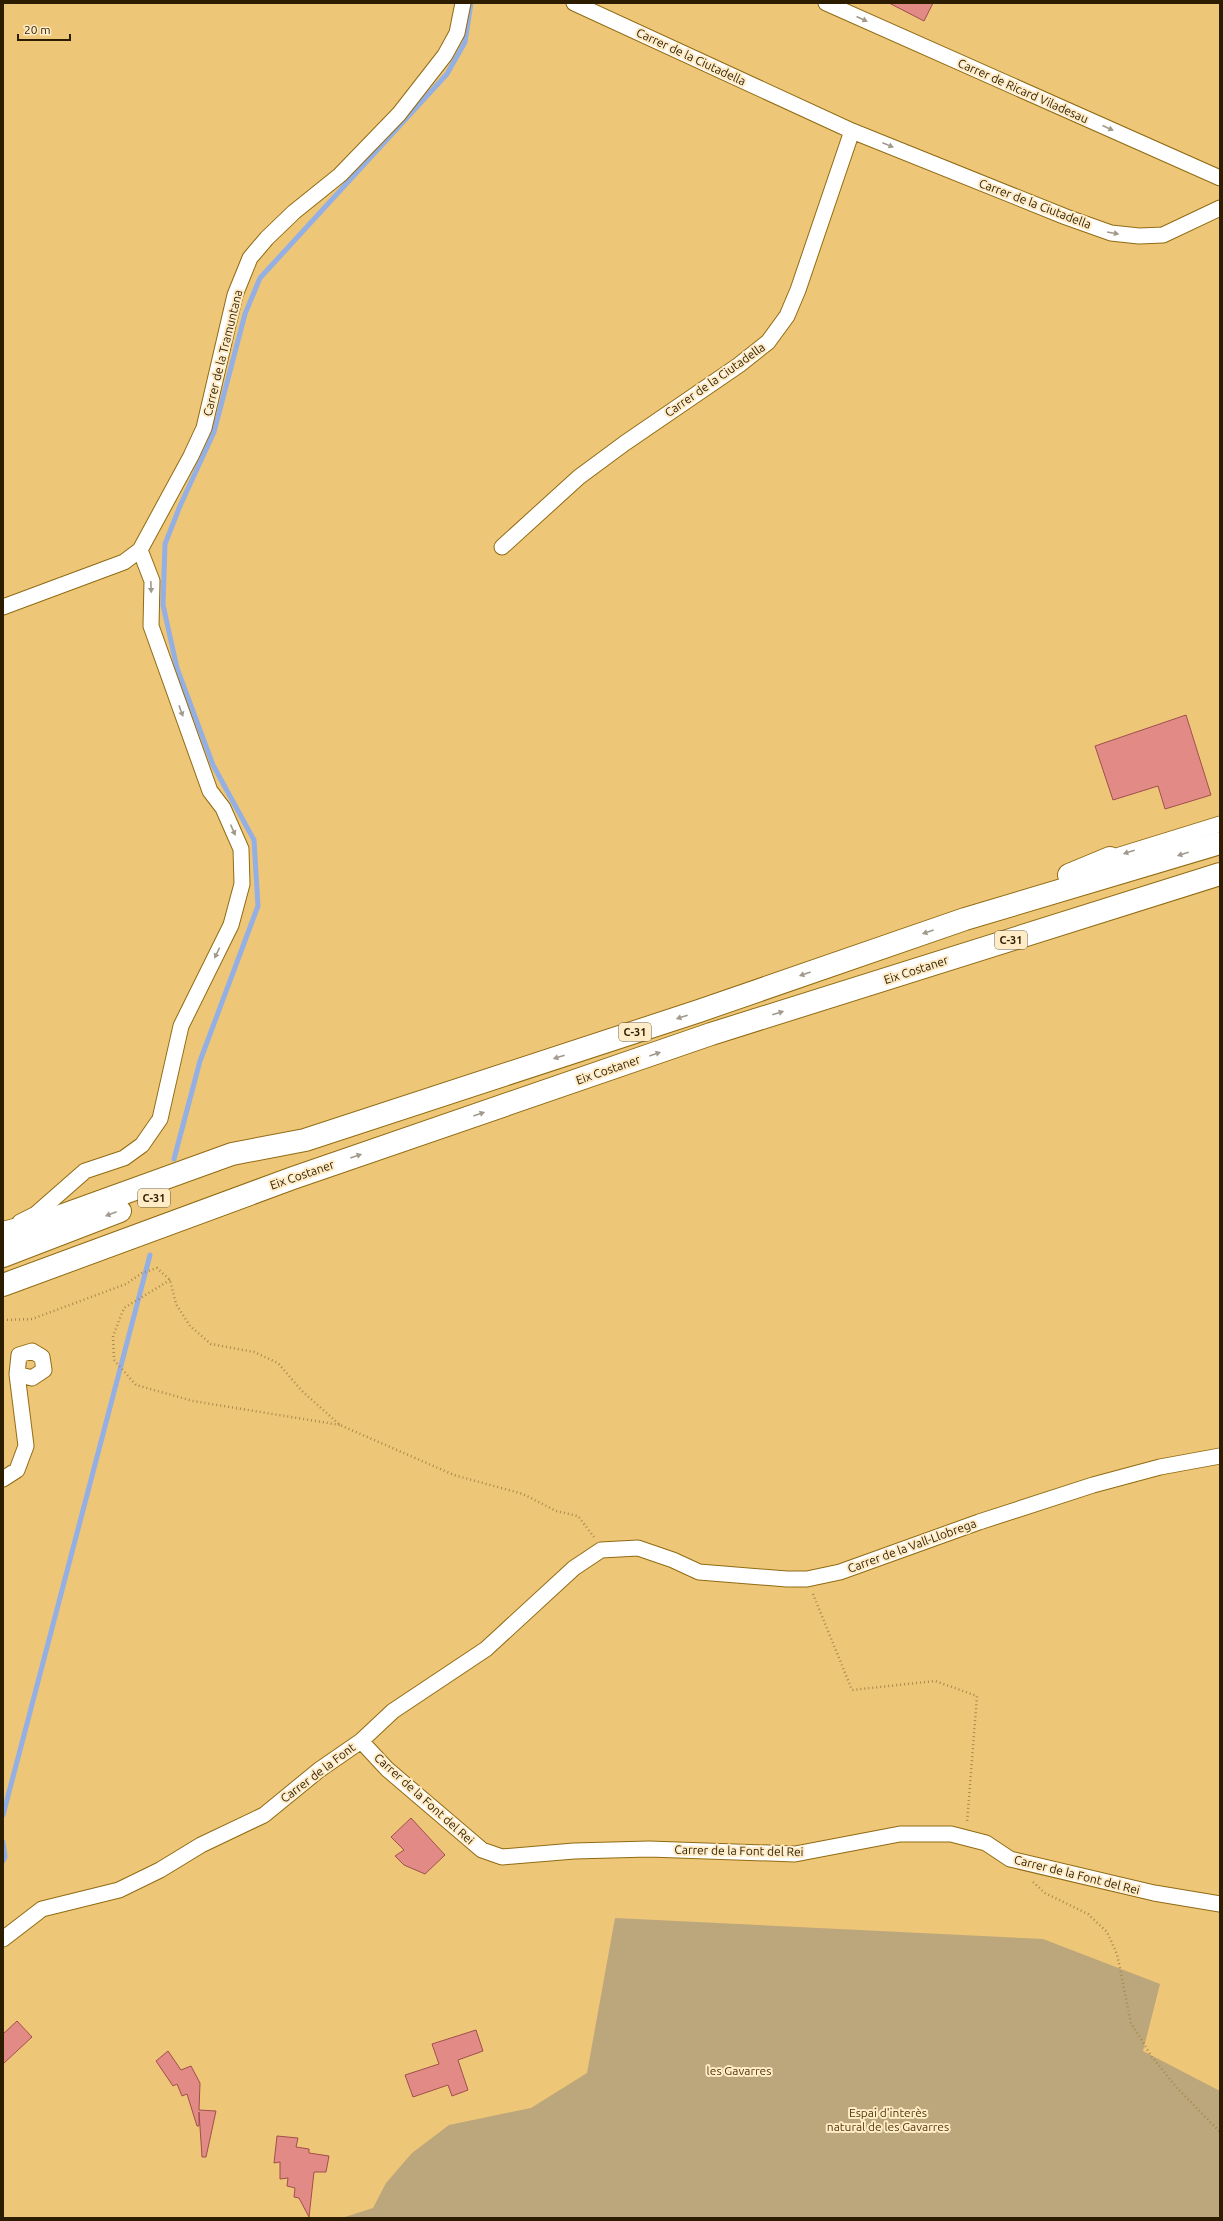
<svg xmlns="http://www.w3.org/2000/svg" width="1223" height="2221" font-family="Ubuntu,sans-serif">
<rect width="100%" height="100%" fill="#eec678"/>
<path fill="#bca67c" d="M615 1918 1043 1939 1160 1984 1143 2051 1220 2091V2218H342L373 2208 386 2183 412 2153 449 2125 531 2108 587 2073Z"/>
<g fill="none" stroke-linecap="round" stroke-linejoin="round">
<path stroke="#94afe3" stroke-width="5" d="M174 1159 200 1061 258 906 254 840 213 765 177 668 163 605 165 544 180 506 214 432 245 314 260 278 447 74 465 42 471 3
M3 1815 150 1255
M3 1842 5 1857 3 1861"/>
</g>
<path fill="#e28b86" stroke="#9f4f4c" d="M889 3H933L924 21Z
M1186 715 1211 795 1165 809 1158 786 1113 800 1095 746Z
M411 1818 445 1855 425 1874 404 1865 395 1856 404 1850 391 1837Z
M17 2021 32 2037 3 2064V2034Z
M476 2030 483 2051 458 2060 468 2090 452 2096 448 2085 413 2097 405 2075 439 2064 432 2044Z
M168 2051 181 2070 191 2066 200 2083 199 2110 216 2111 206 2157H202L199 2112V2126H197L187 2094 182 2096 177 2084 173 2086 156 2061Z
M277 2136 298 2138 296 2147 309 2149V2153L329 2156 326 2172H314L309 2217 299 2198 294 2197 295 2188 287 2186 288 2178 280 2179V2162L274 2163Z"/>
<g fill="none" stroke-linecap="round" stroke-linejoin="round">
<g stroke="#906b13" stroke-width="17">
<path id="minor" d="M574 3 852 131 1066 217 1111 233 1139 236 1163 235 1220 208
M826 3 1220 178
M502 547 579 477 625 443 739 365 768 342 787 316 798 290 852 131
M3 607 124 562 140 550 191 456 204 428 235 295 250 258 267 238 294 212 340 175 399 114 445 55 457 33 463 3
M1110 858 1220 824
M20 1222 36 1214 85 1171 124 1158 142 1145 160 1119 181 1026 231 925 242 884 241 849 223 808 210 791 151 626 152 581 140 550
M3 1479 17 1470 26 1446 17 1374 19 1355 32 1351 42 1357 44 1370 32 1378 17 1374
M361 1741 387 1769 482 1850 502 1857 574 1851 649 1849 795 1854 900 1834H951L986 1843 1010 1859 1154 1893 1220 1904
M3 1939 42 1909 119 1890 160 1870 201 1845 264 1815 319 1770 361 1741 393 1711 486 1649 574 1568 601 1550 638 1548 673 1560 699 1572 787 1579H807L840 1572 979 1522 1093 1485 1160 1467 1220 1456"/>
</g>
<g stroke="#906b13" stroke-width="24">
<path id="motorway" d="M1069 875 1110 858
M3 1233 41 1223 232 1154 305 1140 699 1011 965 919 1220 843
M3 1256 120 1211
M3 1285 293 1178 711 1034 1220 874"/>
</g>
<path stroke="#a8894d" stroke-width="2.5" stroke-dasharray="1 3" stroke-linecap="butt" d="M170 1280 124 1308 113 1336 114 1360 136 1385 193 1401 340 1425
M3 1320 32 1319 126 1284 142 1273 157 1268 170 1280 176 1304 190 1326 211 1344 254 1352 278 1363 302 1391 340 1425 454 1475 523 1494 556 1511 578 1516 594 1537
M813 1594 852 1690 935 1681 977 1696 967 1823
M1033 1882 1045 1893 1088 1914 1107 1932 1117 1954 1131 2023 1152 2057 1177 2088 1220 2132"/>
<use href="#minor" stroke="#fff" stroke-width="15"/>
<use href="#motorway" stroke="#fff" stroke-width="22"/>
</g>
<defs><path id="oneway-solid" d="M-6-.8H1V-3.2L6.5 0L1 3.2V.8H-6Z"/></defs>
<g fill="#a0998c">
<use href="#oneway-solid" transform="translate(862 19) rotate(24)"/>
<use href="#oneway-solid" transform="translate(1108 128) rotate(24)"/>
<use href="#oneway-solid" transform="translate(888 145) rotate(22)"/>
<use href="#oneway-solid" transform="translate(1113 233) rotate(10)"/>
<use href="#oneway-solid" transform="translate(151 587) rotate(88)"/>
<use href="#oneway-solid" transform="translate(181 711) rotate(70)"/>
<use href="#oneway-solid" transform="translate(233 830) rotate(66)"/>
<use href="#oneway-solid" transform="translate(1129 852) rotate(163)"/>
<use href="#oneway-solid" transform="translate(1183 854) rotate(163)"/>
<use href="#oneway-solid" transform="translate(928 932) rotate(161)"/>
<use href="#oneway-solid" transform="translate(217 953) rotate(116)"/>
<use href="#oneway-solid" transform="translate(805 974) rotate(161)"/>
<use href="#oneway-solid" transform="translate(778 1013) rotate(-18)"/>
<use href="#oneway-solid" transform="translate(682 1017) rotate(162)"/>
<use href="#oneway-solid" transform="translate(655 1054) rotate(-19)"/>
<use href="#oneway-solid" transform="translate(559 1057) rotate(162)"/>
<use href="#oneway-solid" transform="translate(479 1114) rotate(-19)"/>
<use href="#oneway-solid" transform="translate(356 1156) rotate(-19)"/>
<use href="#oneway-solid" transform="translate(111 1214) rotate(159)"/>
</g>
<g text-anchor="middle" stroke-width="4" stroke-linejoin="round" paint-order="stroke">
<g fill="#ffebc5" stroke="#6b5b3b" stroke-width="1">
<rect x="995" y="931" width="32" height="18" rx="3"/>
<rect x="619" y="1023" width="32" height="18" rx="3"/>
<rect x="138" y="1189" width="32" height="18" rx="3"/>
</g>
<g font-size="11" font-weight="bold" fill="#2c1d00">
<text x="1011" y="944">C-31</text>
<text x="635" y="1036">C-31</text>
<text x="154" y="1202">C-31</text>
</g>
<g font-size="12" fill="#2c1d00" stroke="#ffebc5">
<text transform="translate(691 57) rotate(25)" y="4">Carrer de la Ciutadella</text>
<text transform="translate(1023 91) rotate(24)" y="4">Carrer de Ricard Viladesau</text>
<text transform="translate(1035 204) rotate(21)" y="4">Carrer de la Ciutadella</text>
<text transform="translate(223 353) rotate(-76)" y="4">Carrer de la Tramuntana</text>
<text transform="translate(715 380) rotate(-35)" y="4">Carrer de la Ciutadella</text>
<text transform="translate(916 970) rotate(-18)" y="4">Eix Costaner</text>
<text transform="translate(608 1070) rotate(-19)" y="4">Eix Costaner</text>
<text transform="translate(302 1175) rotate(-19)" y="4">Eix Costaner</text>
<text transform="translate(912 1546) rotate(-20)" y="4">Carrer de la Vall-Llobrega</text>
<text transform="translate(318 1773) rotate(-37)" y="4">Carrer de la Font</text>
<text transform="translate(424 1799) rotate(42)" y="4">Carrer de la Font del Rei</text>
<text transform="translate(739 1851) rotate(1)" y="4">Carrer de la Font del Rei</text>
<text transform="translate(1077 1875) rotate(14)" y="4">Carrer de la Font del Rei</text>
</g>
<g font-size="12" fill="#503b0d" stroke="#ffebc5">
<text x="739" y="2075">les Gavarres</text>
<text x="888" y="2117">Espai d'interès<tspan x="888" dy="14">natural de les Gavarres</tspan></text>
</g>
</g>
<rect width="1223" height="2221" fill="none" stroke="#2c1d00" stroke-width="8"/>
<path d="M18 34v6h52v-6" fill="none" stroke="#2c1d00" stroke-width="2"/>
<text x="24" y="34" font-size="12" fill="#2c1d00" stroke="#ffebc5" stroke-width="3" paint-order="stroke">20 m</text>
</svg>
